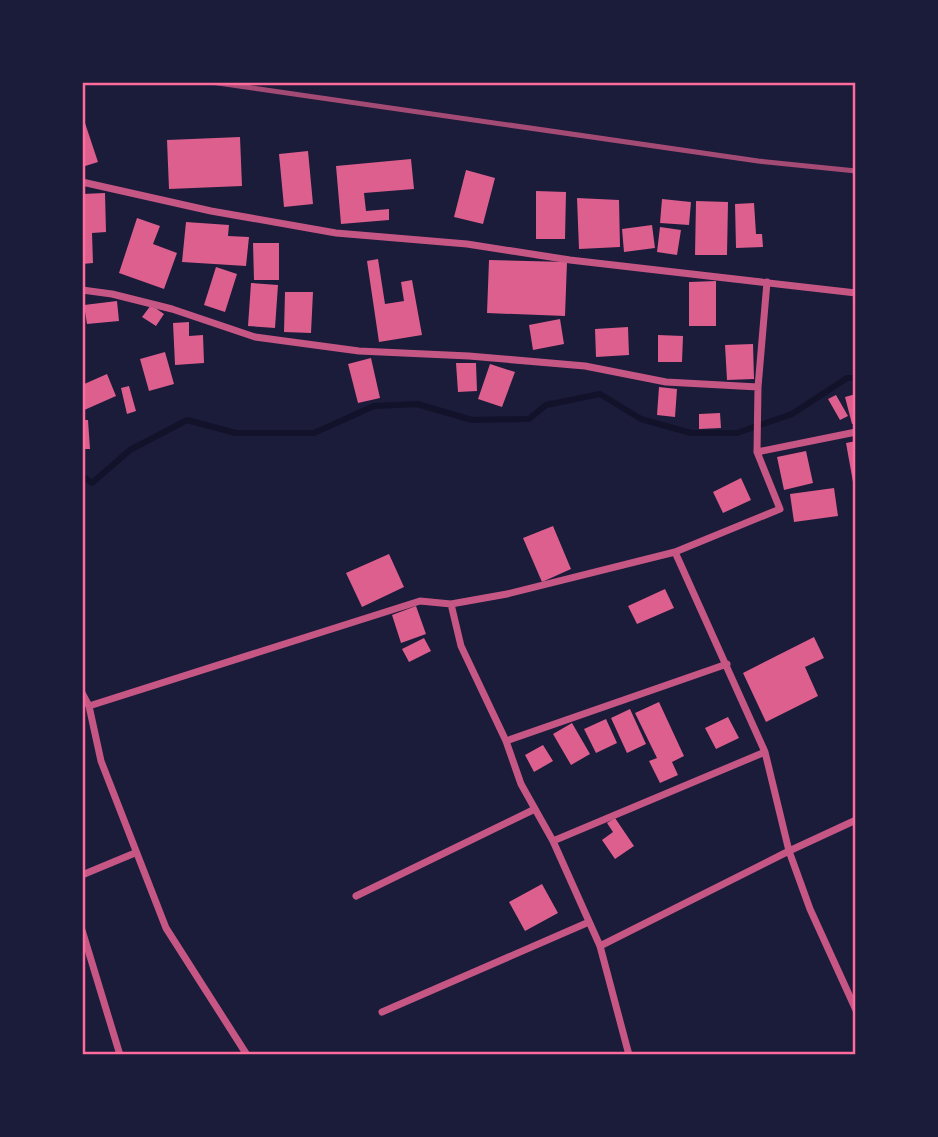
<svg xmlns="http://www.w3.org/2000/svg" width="938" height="1137" font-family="Helvetica,sans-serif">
<rect width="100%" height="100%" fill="#1b1b3a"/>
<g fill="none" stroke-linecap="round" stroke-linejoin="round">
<path stroke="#12122b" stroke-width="6" d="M82 476 92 483 130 450 187 420 236 433H314L374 406 417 404 472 420 529 419 546 405 600 394 641 419 691 433H737L792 414 847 378H856"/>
</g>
<path fill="#dd5f8e" d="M82 114 98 162 82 167Z
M240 137 242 186 169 189 167 140Z
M308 151 313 204 284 207 279 154Z
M411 159 414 189 364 193 366 211 389 209V220L341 224 336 166Z
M466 170 495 178 483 224 454 217Z
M536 191 566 192 565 239H536Z
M105 193 106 232 92 233 93 263 82 264V194Z
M577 198 619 200 620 247 579 249Z
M662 199 691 202 689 225 660 223Z
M696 201 728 202 727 255H695Z
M754 203 756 234H762L763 247 736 248 735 204Z
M137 218 160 226 153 244 177 253 164 289 119 273Z
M186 222 229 225 228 236 249 237 246 266 182 262Z
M652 225 655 248 624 252 622 229Z
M660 227 681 230 677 255 657 252Z
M253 243H279V280H254Z
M378 259 385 304 404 301 401 282 412 280 422 335 379 342 367 261Z
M489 260 567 262 565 316 487 313Z
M216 267 237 274 225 312 204 305Z
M716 281V326H689V282Z
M251 283 278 285 275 328 248 326Z
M285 292H313L311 333 284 332Z
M117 301 119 321 87 324 84 305Z
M151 305 164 314 156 326 142 317Z
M560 319 564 344 533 350 529 325Z
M189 322V336L203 335 204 363 175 365 173 323Z
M628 327 629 355 596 357 595 329Z
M658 335 683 336 682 362H658Z
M753 344 754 379 727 380 725 345Z
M165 352 174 384 149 391 140 359Z
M371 358 380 398 358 403 348 364Z
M456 363H476L477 391 458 392Z
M490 364 515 372 502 407 478 399Z
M107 374 116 396 82 411V385Z
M129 386 136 411 127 414 121 388Z
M659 387 677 389 675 417 657 415Z
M856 394V423L852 424 845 397Z
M836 395 848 416 840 420 828 399Z
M720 413 721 428 699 429V414Z
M82 420H88L90 449H82Z
M856 441V482H853L846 443Z
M806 451 813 483 784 490 777 457Z
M741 478 751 500 723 513 713 492Z
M834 488 838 516 794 522 790 494Z
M553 526 571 569 542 582 523 538Z
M389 554 404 587 362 607 346 573Z
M665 589 674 608 637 624 628 606Z
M416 606 426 634 401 643 392 615Z
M814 637 824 658 805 667 818 696 766 722 743 673Z
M424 638 431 651 409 662 402 649Z
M659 702 684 756 672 762 678 775 660 783 649 761 657 758 635 713Z
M630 709 646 744 627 753 611 718Z
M728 717 739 738 716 749 705 728Z
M606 719 617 743 596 753 584 729Z
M572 723 590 754 571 765 553 734Z
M543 745 553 761 534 772 525 755Z
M615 818 634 846 615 859 602 840 613 832 607 823Z
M542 884 558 913 525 931 509 902Z"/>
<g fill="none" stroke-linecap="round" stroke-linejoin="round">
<path stroke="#c65784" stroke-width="7" d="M82 182 211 211 336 233 467 244 570 260 856 293
M767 282 758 387 757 452 856 432
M82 290 112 294 172 309 255 337 359 351 469 356 585 366 666 382 758 387
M451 604 461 646 506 741 521 784 553 841 600 946 789 851 765 752 675 552
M82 693 89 706 101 761 166 928 247 1055
M89 706 420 601 451 604 507 594 675 552 780 509 757 452
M506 741 727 664
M856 820 789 851 810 909 856 1010
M553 841 765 752
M82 875 135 853
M356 896 535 809
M82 930 120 1055
M600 946 629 1055
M382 1012 589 922"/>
<path stroke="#a44b75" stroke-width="5" d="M211 82 758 161 856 171"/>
</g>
<rect width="938" height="1137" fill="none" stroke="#1b1b3a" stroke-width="168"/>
<rect x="84" y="84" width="770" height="969" fill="none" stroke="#ff6b9d" stroke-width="2.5"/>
</svg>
